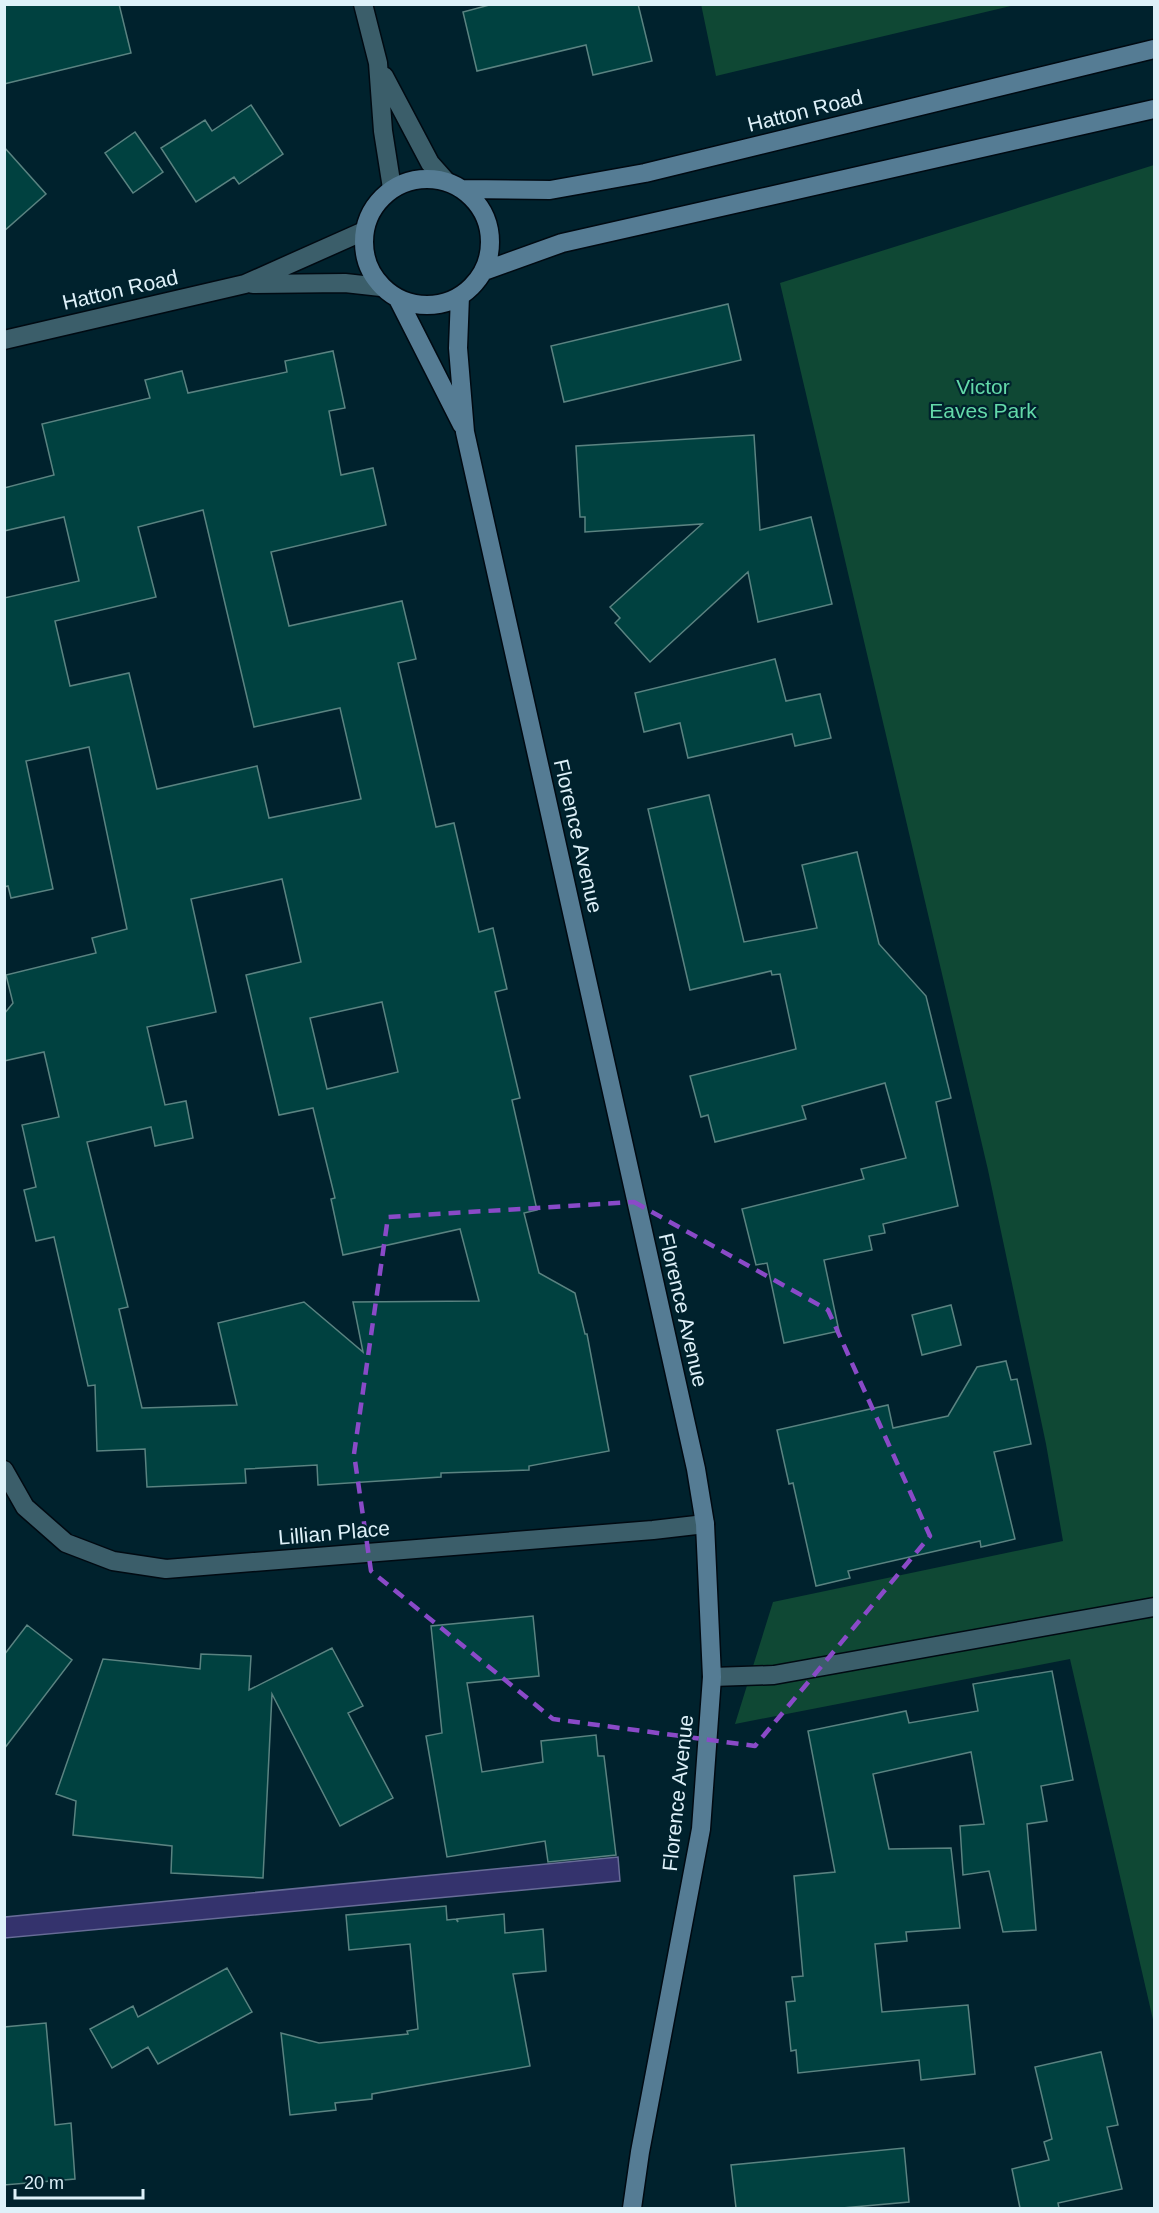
<svg xmlns="http://www.w3.org/2000/svg" width="1159" height="2213" font-family="Arial,sans-serif">
<rect width="100%" height="100%" fill="#00222d"/>
<path fill="#0f4834" d="M701 4H1015V5L716 76Z
M1154 165V2024L1070 1659 735 1724 773 1602 1063 1541 1046 1444 988 1170 780 283Z"/>
<path fill="#34336d" stroke="#676c97" stroke-width="1.5" d="M618 1857 620 1881 5 1938V1917Z"/>
<path fill="#004140" stroke="#5a8381" stroke-width="1.5" fill-rule="evenodd" d="M4 4H119L131 53 4 84Z
M493 4H638L652 61 593 75 586 45 477 71 463 12Z
M251 105 283 154 239 184 234 177 196 202 161 148 205 120 212 131Z
M135 132 163 172 133 193 105 153Z
M4 147 46 194 4 231Z
M728 304 741 360 564 402 551 346Z
M333 351 345 408 329 411 341 475 373 468 386 525 271 552 289 626 402 601 416 659 398 663 436 827 454 823 479 932 493 928 507 989 495 992 520 1098 512 1100 537 1210 524 1213 539 1273 575 1293 585 1334H587L609 1451 529 1466V1470L441 1473V1477L318 1485 317 1465 245 1469 246 1483 147 1487 145 1449 97 1451 95 1385 88 1386 54 1237 36 1241 24 1190 36 1187 22 1125 59 1117 44 1052 4 1061V1014L13 1003 6 975 96 953 92 938 127 929 89 747 26 761 53 889 11 898 8 886 4 887V598L79 581 64 517 4 531V488L54 475 42 424 150 398 145 380 182 371 188 393 287 372 285 361ZM203 510 254 727 340 708 361 799 269 818 257 766 157 789 129 673 70 686 55 621 156 597 138 527ZM282 879 301 962 246 975 279 1115 313 1108 335 1198 331 1199 343 1255 460 1229 479 1301 353 1302 363 1352 304 1302 218 1323 237 1405 142 1408 119 1309 128 1307 87 1142 151 1127 155 1146 193 1138 186 1101 165 1105 147 1027 216 1012 191 899ZM382 1002 398 1072 327 1089 310 1018Z
M754 435 760 530 811 517 832 604 758 622 748 572 650 662 615 623 620 618 610 607 702 524 585 532V517H580L576 446Z
M775 659 786 701 820 694 831 738 795 746 792 734 688 758 680 723 644 732 635 693Z
M709 795 744 942 817 928 802 865 857 852 879 944 926 996 951 1098 936 1102 958 1206 883 1224 885 1233 869 1236 872 1250 824 1260 839 1331 784 1343 767 1263 756 1265 742 1209 864 1179 861 1169 906 1158 885 1083 802 1106 806 1119 715 1142 708 1115 701 1117 690 1076 796 1049 780 974 772 975 771 971 690 990 648 809Z
M951 1305 961 1345 922 1355 912 1315Z
M1006 1361 1011 1380 1017 1379 1031 1444 994 1452 1015 1539 981 1547 980 1541 848 1571 850 1578 816 1586 793 1483 789 1484 777 1430 888 1405 893 1428 948 1416 977 1367Z
M533 1616 539 1676 467 1683 482 1772 543 1762 541 1741 596 1735 598 1756H604L616 1855 548 1862 545 1841 447 1857 426 1736 442 1733 431 1626Z
M27 1625 72 1660 4 1749V1655Z
M332 1648 363 1706 348 1713 393 1798 340 1826 272 1694 263 1878 171 1873 172 1846 73 1835 76 1801 56 1794 103 1659 200 1669 201 1654 251 1656 249 1690Z
M1052 1671 1073 1780 1041 1786 1047 1821 1027 1824 1036 1930 1003 1932 989 1871 963 1875 960 1826 984 1824 971 1752 873 1774 889 1849 951 1848 960 1928 906 1932 907 1941 875 1944 882 2012 968 2005 975 2074 921 2080 919 2060 798 2073 796 2050 791 2051 786 2002 795 2001 792 1977 803 1976 794 1876 835 1872 808 1731 906 1711 909 1723 978 1711 973 1684Z
M446 1906 447 1920 456 1919 458 1922 457 1919 504 1914 505 1933 543 1929 546 1971 513 1974 530 2066 372 2094V2099L335 2103 336 2110 290 2115 281 2033 319 2043 408 2034 407 2031 418 2029 410 1944 349 1950 346 1915Z
M227 1968 252 2012 158 2064 148 2047 112 2068 90 2029 133 2006 138 2017Z
M46 2023 55 2125 71 2123 75 2179 4 2185V2027Z
M1101 2052 1118 2125 1107 2127 1122 2189 1058 2203 1059 2208H1020L1012 2169 1049 2160 1044 2142 1052 2139 1035 2067Z
M904 2148 909 2202 842 2208H736L731 2165Z"/>
<g fill="none" stroke-linecap="round" stroke-linejoin="round">
<g stroke="#000a12" stroke-width="21">
<path id="lane" d="M712 1677 774 1675 1154 1607"/>
</g>
<g stroke="#000a12" stroke-width="21">
<path id="street" d="M363 4 378 63 383 131 392 188
M384 76 430 163 446 181
M253 284 345 283 381 287
M4 340 245 284 364 231
M4 1470 25 1507 66 1543 113 1561 166 1569 653 1530 705 1524"/>
</g>
<g stroke="#000a12" stroke-width="21">
<path id="secondary" d="M364 242a63 63 0 1 1 126 0a63 63 0 1 1-126 0Z
M462 189 550 190 645 173 1154 49
M484 271 562 243 1154 109
M460 296 458 348 465 432 696 1469 705 1524 712 1677 701 1829 640 2152 632 2208
M398 299 462 425"/>
</g>
<use href="#lane" stroke="#3b5e6a" stroke-width="18"/>
<use href="#street" stroke="#3b5e6a" stroke-width="18"/>
<use href="#secondary" stroke="#557c94" stroke-width="18"/>
</g>
<path fill="none" stroke="#8a4ac8" stroke-width="4.5" stroke-dasharray="12 8" stroke-linejoin="round" d="M634 1202 828 1310 930 1536 755 1746 553 1719 371 1571 354 1454 388 1217Z"/>
<g text-anchor="middle" stroke-width="4.5" stroke-linejoin="round" paint-order="stroke">
<g font-size="21" fill="#def1f9" stroke="#00222d">
<text transform="translate(805 111) rotate(-14)" y="7">Hatton Road</text>
<text transform="translate(120 290) rotate(-13)" y="7">Hatton Road</text>
<text transform="translate(578 836) rotate(77)" y="7">Florence Avenue</text>
<text transform="translate(683 1310) rotate(77)" y="7">Florence Avenue</text>
<text transform="translate(334 1533) rotate(-5)" y="7">Lillian Place</text>
<text transform="translate(678 1793) rotate(-84)" y="7">Florence Avenue</text>
</g>
<g font-size="21" fill="#63d9a9" stroke="#00222d">
<text x="983" y="394">Victor<tspan x="983" dy="24">Eaves Park</tspan></text>
</g>
</g>
<rect width="1159" height="2213" fill="none" stroke="#def1f9" stroke-width="12"/>
<path d="M15 2189v9h128v-9" fill="none" stroke="#def1f9" stroke-width="3"/>
<text x="24" y="2189" font-size="18" fill="#def1f9" stroke="#00222d" stroke-width="4.5" paint-order="stroke">20 m</text>
</svg>
